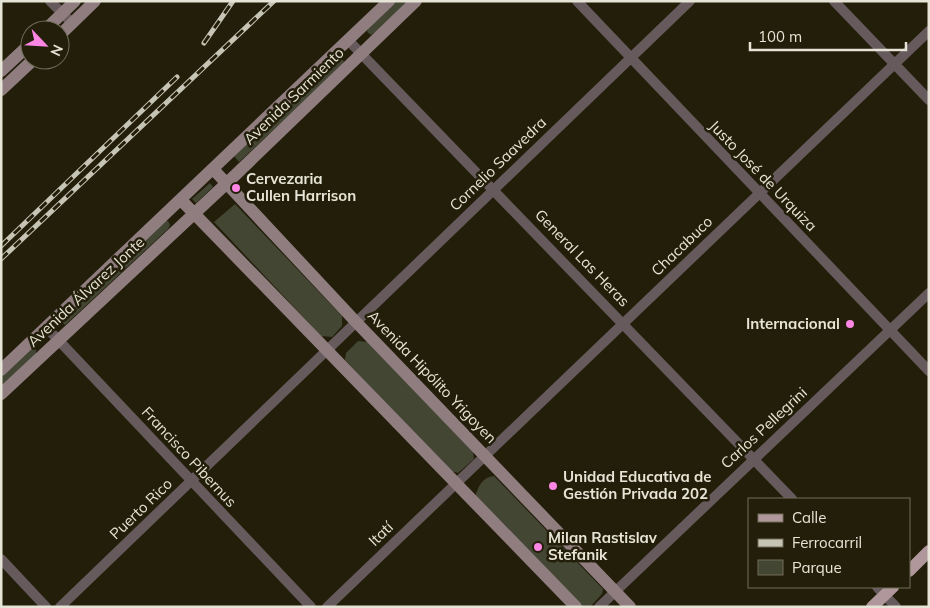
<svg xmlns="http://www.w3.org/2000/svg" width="930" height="608" font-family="Mulish,sans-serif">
<rect width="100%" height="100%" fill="#221e09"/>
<path fill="#434633" d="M396 1H409L376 32 371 35 367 32 368 28Z
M337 57 344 61 342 66 239 162 233 155Z
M210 183 213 187 196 203 192 199Z
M235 204 342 316V326L332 337 321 336 214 222Z
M164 221H168L170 225 168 229 65 325 61 321Z
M358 341 368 342 473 451 474 459 458 473 450 471 345 360 346 353Z
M36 347V356L1 389V376L29 349Z
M494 476 603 589 602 594 590 607H582L475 497C478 487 482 477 494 476Z"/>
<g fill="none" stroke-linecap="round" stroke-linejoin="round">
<path stroke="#665a5d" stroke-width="10" d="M50 1 72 23
M577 1 929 371
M834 1 929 100
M348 40 792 499
M46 327 311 607
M1 559 46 607
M877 587 896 607
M60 607 690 1
M327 607 929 31
M599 607 929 293"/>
<path stroke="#907d80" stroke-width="12" d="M45 30 75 1
M60 35 95 1
M1 71 30 44
M1 90 33 60
M213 169 356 322 630 607
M181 200 576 607
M1 370 389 1
M1 394 227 183 416 1"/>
<path stroke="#b0979c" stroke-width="12" d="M909 571 929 551
M872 607 893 587"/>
<g stroke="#c6c4b5" stroke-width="5">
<path id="rail" d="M204 43 233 1
M1 246 177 77
M1 259 274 1"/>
</g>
<use href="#rail" stroke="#221e09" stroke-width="3" stroke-dasharray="9" stroke-linecap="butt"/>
</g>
<g fill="#fc86e3" stroke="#221e09" stroke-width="2">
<circle cx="236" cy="188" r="5"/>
<circle cx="850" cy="324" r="5"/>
<circle cx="553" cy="486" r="5"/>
<circle cx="538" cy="547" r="5"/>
</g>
<g text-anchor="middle" stroke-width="5" stroke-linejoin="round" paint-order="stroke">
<g font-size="15" fill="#e6e4d6" stroke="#221e09">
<text transform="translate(294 96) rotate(-44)" y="5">Avenida Sarmiento</text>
<text transform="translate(498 164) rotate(-44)" y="5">Cornelio Saavedra</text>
<text transform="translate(763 176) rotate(46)" y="5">Justo José de Urquiza</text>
<text transform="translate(682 246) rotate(-44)" y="5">Chacabuco</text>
<text transform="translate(582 258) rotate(46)" y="5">General Las Heras</text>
<text transform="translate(86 292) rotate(-43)" y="5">Avenida Álvarez Jonte</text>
<text transform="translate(432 377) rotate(46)" y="5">Avenida Hipólito Yrigoyen</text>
<text transform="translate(764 428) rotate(-43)" y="5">Carlos Pellegrini</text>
<text transform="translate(189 457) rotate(47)" y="5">Francisco Pibernus</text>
<text transform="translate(141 509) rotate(-44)" y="5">Puerto Rico</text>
<text transform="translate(381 534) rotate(-44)" y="5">Itatí</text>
</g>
<g font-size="15" font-weight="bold" fill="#e6e4d6" stroke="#221e09" text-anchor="start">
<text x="246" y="184">Cervezaria<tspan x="246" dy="17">Cullen Harrison</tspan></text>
<text x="840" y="329" text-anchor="end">Internacional</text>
<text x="563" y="482">Unidad Educativa de<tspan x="563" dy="17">Gestión Privada 202</tspan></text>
<text x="548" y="543">Milan Rastislav<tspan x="548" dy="17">Stefanik</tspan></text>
</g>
</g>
<rect width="930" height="608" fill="none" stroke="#e6e4d6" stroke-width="5"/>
<rect x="748" y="498" width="162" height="90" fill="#221e09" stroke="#706d5b"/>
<rect x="758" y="514" width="25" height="8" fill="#b0979c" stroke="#706d5b"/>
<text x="792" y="523" font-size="15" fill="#e6e4d6">Calle</text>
<rect x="758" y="539" width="25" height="8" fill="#c6c4b5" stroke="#706d5b"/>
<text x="792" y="548" font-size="15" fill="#e6e4d6">Ferrocarril</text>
<rect x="758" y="560" width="25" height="15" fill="#434633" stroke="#706d5b"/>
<text x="792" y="573" font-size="15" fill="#e6e4d6">Parque</text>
<g transform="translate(45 45) rotate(115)"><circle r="24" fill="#221e09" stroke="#706d5b"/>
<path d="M0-4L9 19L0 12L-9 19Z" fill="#fc86e3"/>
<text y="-8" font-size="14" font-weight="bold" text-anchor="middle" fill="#e6e4d6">N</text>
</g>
<path d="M750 42v8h156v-8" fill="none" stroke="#e6e4d6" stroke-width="2.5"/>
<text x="758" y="42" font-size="15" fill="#e6e4d6" stroke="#221e09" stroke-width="4" paint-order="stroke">100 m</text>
</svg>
